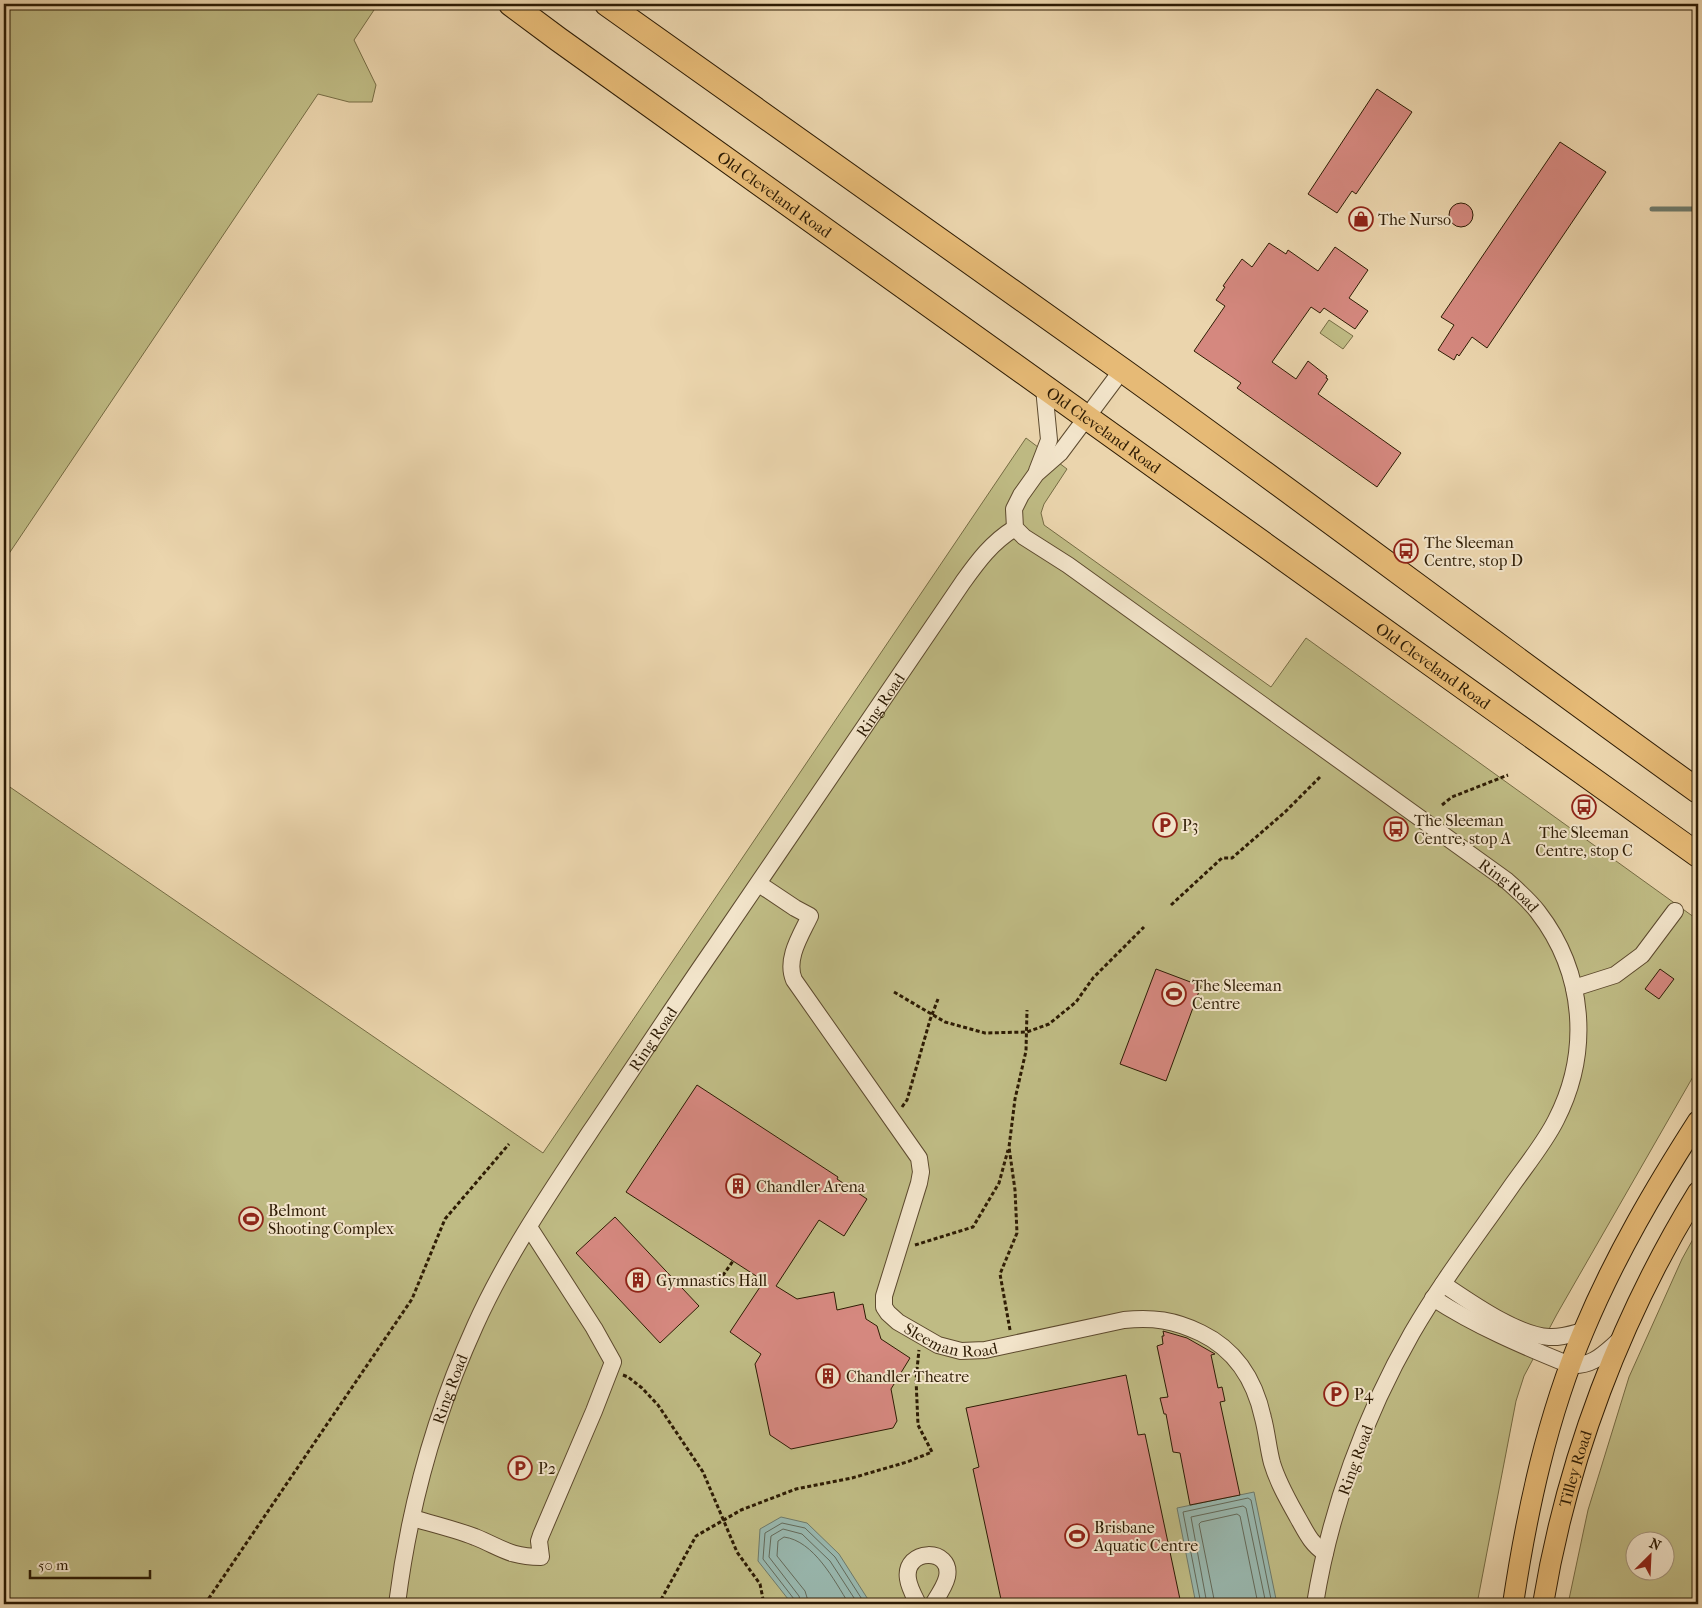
<svg xmlns="http://www.w3.org/2000/svg" width="1702" height="1608" font-family="'IM FELL French Canon',serif">
<rect width="100%" height="100%" fill="#ebd5ad"/>
<filter id="stains"><feTurbulence type="fractalNoise" baseFrequency=".004" numOctaves="4"/><feColorMatrix values="0 0 0 0 .2 0 0 0 0 .09 0 0 0 0 .02 0 0 0 .5 -.17"/></filter>
<radialGradient id="worn" r=".72"><stop offset=".6" stop-color="#630" stop-opacity="0"/><stop offset="1" stop-color="#630" stop-opacity=".3"/></radialGradient>
<path fill="#bfbb84" stroke="#766c44" fill-rule="evenodd" d="M4 4H378L354 40 376 85 372 102H349L318 94 4 561Z
M1329 320 1353 336 1343 349 1320 333Z
M1026 438 1067 469 1044 504 1041 513 1044 525 1271 687 1306 638 1698 920V1068L1557 1314 1524 1376 1516 1401 1477 1604H4V783L543 1153Z
M1698 1230V1604H1568L1588 1510 1629 1377 1682 1259ZM1634 1540H1664V1570H1634Z"/>
<path fill="#99b8af" stroke="#6e7a6b" d="M1254 1492 1277 1604H1196L1177 1508Z
M781 1517 807 1523 839 1554 871 1604H792L758 1561 760 1529Z"/>
<g fill="none" stroke-linecap="round" stroke-linejoin="round">
<path stroke="#646a5a" stroke-width="1" d="M795 1604 794 1599 763 1559 765 1533 782 1523 805 1528 835 1557 865 1604
M801 1604 799 1596 769 1557 771 1536 783 1529 802 1534 830 1561 858 1604
M809 1604 805 1591 777 1556 778 1541 784 1537C814 1541 834 1580 849 1604
M1201 1604 1183 1512 1248 1498 1251 1500 1272 1604
M1207 1604 1191 1517 1243 1506 1246 1508 1266 1604
M1215 1604 1199 1524 1201 1522 1237 1514 1240 1516 1258 1604"/>
<path stroke="#6e7a6b" stroke-width="5" d="M1652 209H1698"/>
</g>
<path fill="#d5887f" stroke="#2e1c04" d="M1377 89 1412 112 1356 194 1352 191 1337 213 1308 194Z
M1560 142 1606 172 1487 348 1472 337 1459 356 1457 354 1454 360 1438 350 1454 325 1441 317Z
M1449 215a12 12 0 1 1 24 0a12 12 0 1 1-24 0Z
M1269 243 1286 254 1288 250 1318 271 1335 247 1368 270 1349 298 1368 311 1355 329 1324 308 1320 313 1311 307 1272 362 1296 379 1308 361 1327 376 1326 378 1328 379 1318 394 1401 453 1377 487 1237 388 1241 383 1194 351 1225 306 1216 300 1225 287 1223 286 1242 259 1252 267Z
M1156 969 1201 986 1166 1081 1120 1064Z
M1660 969 1674 979 1659 999 1645 989Z
M697 1085 838 1177 837 1179 867 1199 844 1236 819 1220 776 1286 797 1299 834 1292 837 1310 863 1304 866 1319 877 1326 881 1339 910 1358 891 1389 897 1421 893 1428 791 1449 770 1435 755 1364 761 1354 730 1332 764 1281 626 1192Z
M615 1217 699 1306 660 1343 576 1253Z
M1163 1331 1187 1338 1215 1354 1211 1355 1218 1388 1222 1387 1225 1401 1220 1402 1240 1495 1190 1505 1180 1453 1173 1452 1166 1414H1164L1160 1398 1168 1397 1157 1346 1163 1344 1162 1336H1164Z
M1126 1375 1138 1435 1145 1434 1181 1604H1002L973 1469 979 1467 966 1408Z"/>
<g fill="none" stroke-linecap="round" stroke-linejoin="round">
<g stroke="#5d4a2e" stroke-width="18">
<g id="minor">
<path id="s1" d="M1122 370 1060 453 1036 474 1021 495 1014 509 1015 528 1024 537 1068 565 1506 880C1517 890 1529 900 1538 912 1585 973 1591 1052 1556 1120 1545 1142 1528 1163 1513 1184 1479 1233 1442 1281 1412 1333 1365 1415 1330 1510 1315 1604"/>
<path d="M1037 471 1049 440 1044 388"/>
<path id="s2" d="M759 884 795 908 810 916C801 935 785 959 794 980L919 1158 921 1172 919 1183 884 1296V1307L888 1313 898 1322 938 1345 961 1351 985 1350 1124 1320C1153 1317 1174 1320 1201 1333 1236 1350 1255 1381 1263 1418 1267 1433 1268 1448 1272 1463 1278 1483 1288 1500 1298 1518 1306 1532 1311 1544 1325 1553"/>
<path d="M1574 988 1615 975 1642 955 1675 911"/>
<path d="M1443 1284C1470 1302 1516 1335 1549 1337 1561 1338 1572 1334 1583 1331"/>
<path d="M1433 1298C1476 1326 1523 1346 1570 1365 1594 1367 1605 1352 1622 1338"/>
<path d="M412 1518C433 1524 454 1529 475 1537 502 1548 510 1557 541 1557L539 1541 541 1535 594 1411 613 1362 594 1328 529 1227"/>
<path id="s3" d="M397 1604C409 1508 435 1414 475 1326 506 1257 549 1194 590 1132 632 1070 673 1007 716 945 799 825 881 704 963 582 978 561 992 542 1015 528"/>
<path d="M918 1604C914 1596 909 1587 908 1579 903 1548 953 1547 947 1577 945 1586 938 1596 933 1604"/>
</g>
</g>
<g stroke="#2e1c04" stroke-width="22">
<g id="major">
<path d="M1513 1604C1527 1511 1547 1417 1584 1330 1615 1256 1655 1188 1698 1121"/>
<path id="s4" d="M1543 1604C1567 1459 1621 1317 1698 1192"/>
</g>
</g>
<g stroke="#2e1c04" stroke-width="26">
<g id="highway">
<path id="s5" d="M511 4 558 39 1698 855"/>
<path d="M607 4C779 127 953 248 1125 372 1317 510 1506 653 1698 791"/>
</g>
</g>
<path stroke="#2e1c04" stroke-width="3" stroke-dasharray="4 2.5" stroke-linecap="butt" d="M1442 805 1452 797 1508 775
M1171 905 1222 858H1232L1285 812 1321 776
M894 992 945 1022 985 1033 1027 1032 1049 1024 1076 1002 1093 978 1144 927
M902 1107 907 1100 930 1020 938 999
M915 1245 973 1227 999 1183 1008 1150
M719 1281 733 1261
M1010 1330 1000 1274 1017 1233 1015 1190 1009 1147 1015 1099 1026 1051 1027 1010
M623 1375 628 1377 642 1388 658 1405 703 1472 737 1552 760 1584 764 1604
M205 1604 412 1299 445 1219 509 1144
M656 1604 662 1598 696 1536 741 1510 796 1489 852 1478 907 1462 932 1452 918 1425 916 1379 919 1350"/>
<use href="#minor" stroke="#f2e4ca" stroke-width="16"/>
<use href="#major" stroke="#e6ba76" stroke-width="20"/>
<use href="#highway" stroke="#e6ba76" stroke-width="24"/>
</g>
<defs>
<g id="shop-ring" transform="scale(1.25)"><circle r="9.5" fill="#f2e4ca" stroke="#8f2418" stroke-width="1.5"/><path d="M-5-2.5h2.3a2.7 3.5 0 0 1 5.4 0H5L5.5 6h-11ZM-1.5-2.5h3a1.5 2.3 0 0 0-3 0Z" fill="#8f2418"/></g>
<g id="bus-ring" transform="scale(1.25)"><circle r="9.5" fill="#f2e4ca" stroke="#8f2418" stroke-width="1.5"/><path d="M-5-6H5V4H4V6H2V4H-2V6H-4V4H-5ZM-3.5-4V0h7V-4ZM-3.5 1.2v1.5H-2V1.2ZM2 1.2v1.5H3.5V1.2Z" fill="#8f2418"/></g>
<g id="parking-ring" transform="scale(1.25)"><circle r="9.5" fill="#f2e4ca" stroke="#8f2418" stroke-width="1.5"/><path d="M-3.5-5.5H1a3.5 3.5 0 0 1 0 7H-1V5.5H-3.5ZM-1-3.4V-.6H.8a1.4 1.4 0 0 0 0-2.8Z" fill="#8f2418"/></g>
<g id="stadium-ring" transform="scale(1.25)"><circle r="9.5" fill="#f2e4ca" stroke="#8f2418" stroke-width="1.5"/><path d="M0-5a6.5 5 0 1 0 0 10a6.5 5 0 1 0 0-10ZM-3.5-1.8h7v3.6h-7Z" fill="#8f2418"/></g>
<g id="building-ring" transform="scale(1.25)"><circle r="9.5" fill="#f2e4ca" stroke="#8f2418" stroke-width="1.5"/><path d="M-4-6H4V6H1V3H-1V6H-4ZM-2.5-4.3h1.7v1.8h-1.7ZM.8-4.3h1.7v1.8H.8ZM-2.5-1h1.7V.8h-1.7ZM.8-1h1.7V.8H.8Z" fill="#8f2418"/></g>
</defs>
<g fill-rule="evenodd">
<use href="#shop-ring" x="1361" y="219"/>
<use href="#bus-ring" x="1406" y="551"/>
<use href="#bus-ring" x="1584" y="807"/>
<use href="#parking-ring" x="1165" y="825"/>
<use href="#bus-ring" x="1396" y="829"/>
<use href="#stadium-ring" x="1174" y="994"/>
<use href="#building-ring" x="738" y="1186"/>
<use href="#stadium-ring" x="251" y="1219"/>
<use href="#building-ring" x="638" y="1280"/>
<use href="#building-ring" x="828" y="1376"/>
<use href="#parking-ring" x="1336" y="1394"/>
<use href="#parking-ring" x="520" y="1468"/>
<use href="#stadium-ring" x="1077" y="1536"/>
</g>
<g text-anchor="middle" stroke-width="4" stroke-linejoin="round" paint-order="stroke">
<g font-size="16" fill="#2e1c04" stroke="#f2e4ca">
<text dy="6" stroke="none"><textPath href="#s5" startOffset="325">Old Cleveland Road</textPath></text>
<text dy="6" stroke="none"><textPath href="#s5" startOffset="730">Old Cleveland Road</textPath></text>
<text dy="6" stroke="none"><textPath href="#s5" startOffset="1135">Old Cleveland Road</textPath></text>
<text dy="6" stroke="none"><textPath href="#s3" startOffset="1032">Ring Road</textPath></text>
<text dy="6" stroke="none"><textPath href="#s1" startOffset="806">Ring Road</textPath></text>
<text dy="6" stroke="none"><textPath href="#s3" startOffset="628">Ring Road</textPath></text>
<text dy="6" stroke="none"><textPath href="#s2" startOffset="579">Sleeman Road</textPath></text>
<text dy="6" stroke="none"><textPath href="#s3" startOffset="222">Ring Road</textPath></text>
<text transform="translate(1355 1460) rotate(-70)" y="6">Ring Road</text>
<text dy="6" stroke="none"><textPath href="#s4" startOffset="139">Tilley Road</textPath></text>
</g>
<g font-size="16" fill="#2e1c04" stroke="#f2e4ca" text-anchor="start">
<text x="1378" y="225">The Nurso</text>
<text x="1424" y="548">The Sleeman<tspan x="1424" dy="18">Centre, stop D</tspan></text>
<text x="1414" y="826">The Sleeman<tspan x="1414" dy="18">Centre, stop A</tspan></text>
<text x="1182" y="831">P3</text>
<text x="1584" y="838" text-anchor="middle">The Sleeman<tspan x="1584" dy="18">Centre, stop C</tspan></text>
<text x="1192" y="991">The Sleeman<tspan x="1192" dy="18">Centre</tspan></text>
<text x="756" y="1192">Chandler Arena</text>
<text x="268" y="1216">Belmont<tspan x="268" dy="18">Shooting Complex</tspan></text>
<text x="656" y="1286">Gymnastics Hall</text>
<text x="846" y="1382">Chandler Theatre</text>
<text x="1354" y="1400">P4</text>
<text x="538" y="1474">P2</text>
<text x="1094" y="1533">Brisbane<tspan x="1094" dy="18">Aquatic Centre</tspan></text>
</g>
</g>
<rect width="1702" height="1608" fill="none" stroke="#ebd5ad" stroke-width="20"/>
<rect x="5" y="5" width="1692" height="1598" fill="none" stroke="#2e1c04" stroke-width="2.5"/>
<rect x="10" y="10" width="1682" height="1588" fill="none" stroke="#2e1c04"/>
<g transform="translate(1650 1556) rotate(24)"><circle r="24" fill="#f2e4ca" stroke="#a4947b"/>
<path d="M0-4L9 19L0 12L-9 19Z" fill="#8f2418"/>
<text y="-8" font-size="14" font-weight="bold" text-anchor="middle" fill="#2e1c04">N</text>
</g>
<path d="M30 1570v8h120v-8" fill="none" stroke="#2e1c04" stroke-width="2.5"/>
<text x="38" y="1570" font-size="15" fill="#2e1c04" stroke="#f2e4ca" stroke-width="4" paint-order="stroke">50 m</text>
<rect width="100%" height="100%" filter="url(#stains)"/>
<rect width="100%" height="100%" fill="url(#worn)"/>
</svg>
